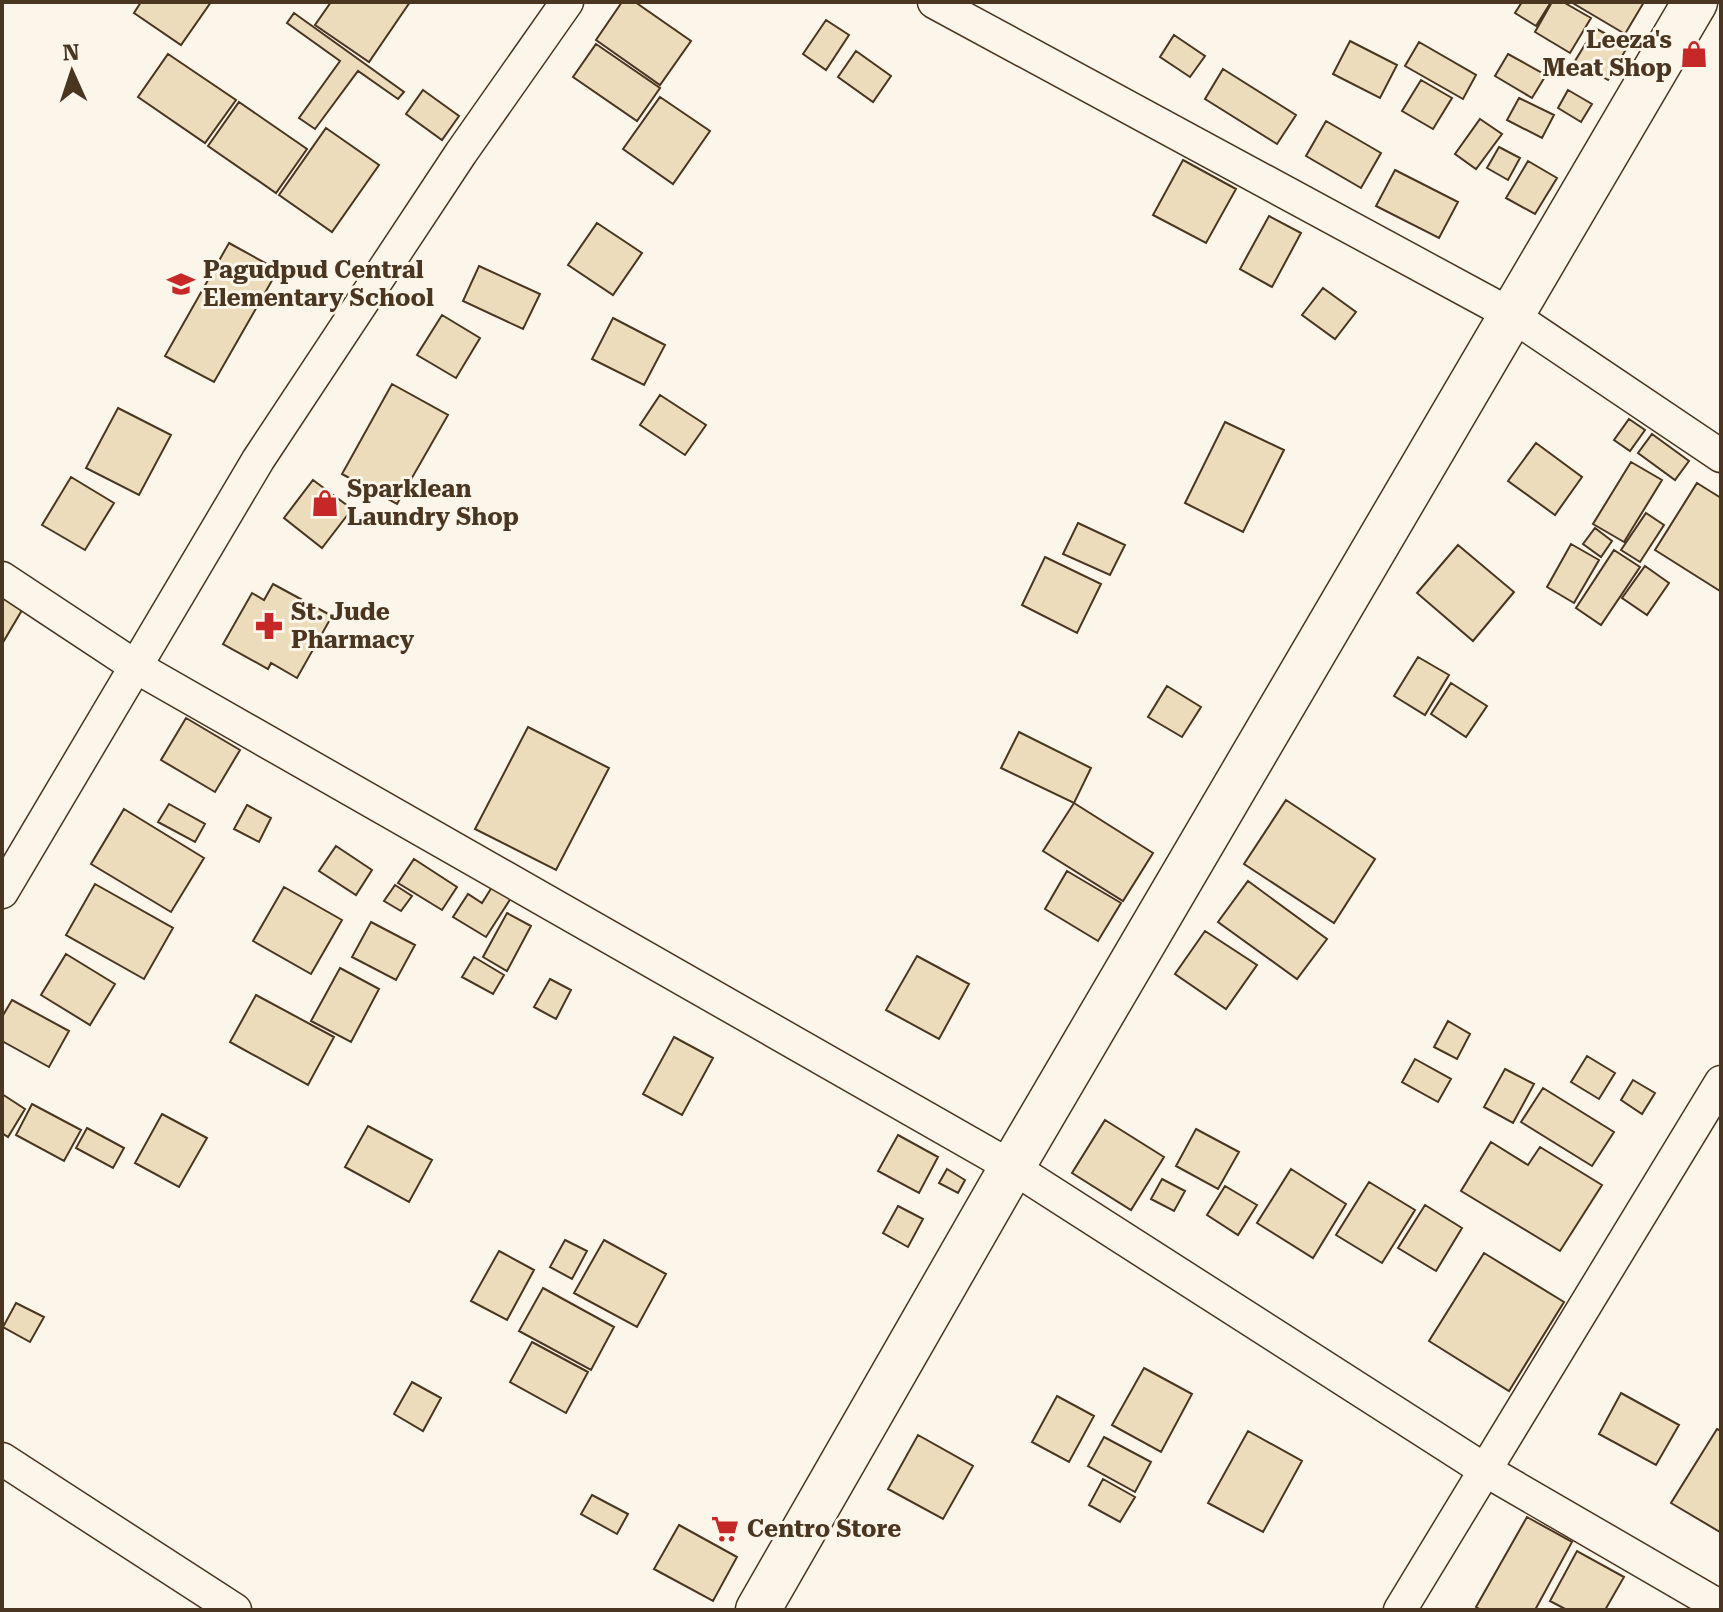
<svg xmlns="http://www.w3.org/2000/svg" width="1723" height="1612" font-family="'Roboto Serif',serif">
<rect width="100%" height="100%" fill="#fbf6e9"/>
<path fill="#ecdcbc" stroke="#4a3520" stroke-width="2" d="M141 2H211L181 45 134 13Z
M331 2H410L369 62 315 25Z
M622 2H635L691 41 660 85 596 40Z
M1522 2H1551L1536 26 1515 13Z
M1552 2H1563L1591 18 1570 53 1535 32Z
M1571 2H1644L1625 34Z
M294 13 404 92 398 99 358 71 315 129 299 118 340 61 287 23Z
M826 20 849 35 826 70 803 54Z
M1595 28 1628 46 1608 80 1575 61Z
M1174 35 1205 56 1190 77 1160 57Z
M1350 41 1397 65 1380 98 1333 74Z
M1419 42 1476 75 1463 99 1405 66Z
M596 44 660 88 637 121 573 77Z
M856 51 891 76 873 102 838 77Z
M168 54 236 100 205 143 138 97Z
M1508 54 1546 75 1532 98 1495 76Z
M1223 69 1296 115 1277 144 1205 99Z
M1421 80 1452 98 1433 129 1402 111Z
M423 90 459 116 442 140 406 114Z
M1568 90 1592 104 1581 122 1558 108Z
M660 97 710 131 673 184 623 149Z
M1519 98 1554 115 1542 138 1507 120Z
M239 102 307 149 276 193 208 146Z
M1480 119 1502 134 1476 169 1455 154Z
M1326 121 1381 153 1361 188 1306 156Z
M326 128 379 165 332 232 279 195Z
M1499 147 1520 158 1508 180 1487 168Z
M1183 160 1236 189 1206 243 1153 215Z
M1528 161 1557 178 1535 214 1506 198Z
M1395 170 1458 202 1439 238 1376 206Z
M1269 216 1301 233 1272 287 1240 269Z
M597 223 642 253 613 295 568 265Z
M229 243 278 270 214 382 165 356Z
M479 266 540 294 523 329 463 301Z
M1323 288 1356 312 1335 339 1302 315Z
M442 315 480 338 456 378 417 355Z
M613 318 665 345 644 385 592 359Z
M392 384 448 415 397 504 342 474Z
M660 395 706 425 685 455 640 425Z
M118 408 171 435 139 495 86 468Z
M1629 419 1645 430 1630 451 1614 440Z
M1225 422 1284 450 1243 532 1185 503Z
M1652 434 1689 461 1675 480 1638 453Z
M1536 443 1582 477 1555 515 1508 481Z
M1631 462 1662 480 1624 542 1593 524Z
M71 477 114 503 85 550 42 525Z
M313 480 352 509 322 548 284 518Z
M1697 483 1721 498 1720 591 1655 550Z
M1646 513 1664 525 1640 562 1621 550Z
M1078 523 1125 545 1110 575 1063 554Z
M1595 528 1612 541 1601 557 1583 544Z
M1571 544 1599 560 1574 603 1547 587Z
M1458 545 1514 592 1473 641 1417 593Z
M1614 550 1640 567 1601 625 1576 608Z
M1045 557 1101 584 1077 633 1022 605Z
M1645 566 1669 583 1647 615 1622 598Z
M273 584 332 616 297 678 271 663 268 669 223 644 252 593 264 600Z
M2 591 25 605 2 644Z
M1418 657 1449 675 1425 715 1394 696Z
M1451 683 1487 706 1466 737 1431 714Z
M1167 686 1201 707 1182 737 1148 717Z
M186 718 240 750 215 792 161 760Z
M528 727 609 768 556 870 475 829Z
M1019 732 1091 768 1074 803 1001 768Z
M1286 800 1375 859 1334 923 1244 864Z
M1074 803 1153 853 1123 901 1043 851Z
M169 804 205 824 195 842 158 822Z
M247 805 271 818 259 842 234 829Z
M124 809 204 858 171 912 91 864Z
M336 846 372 870 356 895 319 871Z
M414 859 457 887 442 910 398 883Z
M1067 871 1121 903 1098 941 1045 909Z
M1248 881 1327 939 1297 979 1218 922Z
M95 884 173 928 144 979 66 935Z
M395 885 412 896 401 911 384 901Z
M284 887 342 920 311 974 253 941Z
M492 887 511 898 486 937 453 917 468 894 482 903Z
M507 913 531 926 507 971 483 957Z
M371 922 415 945 396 980 352 957Z
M1205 931 1257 965 1226 1009 1175 974Z
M66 954 115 984 90 1025 41 995Z
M917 956 969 984 939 1039 886 1010Z
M474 957 504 975 493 994 462 977Z
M340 968 379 989 351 1042 311 1021Z
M550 979 571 990 556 1019 534 1007Z
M256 995 334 1037 308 1085 230 1042Z
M12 1000 69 1031 49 1067 2 1041V1017Z
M1448 1021 1470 1034 1457 1059 1434 1047Z
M674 1037 713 1058 682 1115 643 1094Z
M1587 1056 1615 1073 1599 1099 1571 1082Z
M1415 1059 1451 1079 1438 1102 1402 1082Z
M1505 1069 1534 1084 1513 1123 1484 1107Z
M1633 1080 1655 1093 1642 1114 1621 1100Z
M1543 1088 1614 1132 1592 1166 1521 1122Z
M2 1094 25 1109 8 1137 2 1133Z
M32 1104 81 1130 64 1161 16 1135Z
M162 1114 207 1138 179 1187 135 1163Z
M1105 1120 1164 1157 1131 1210 1072 1173Z
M368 1126 432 1160 409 1202 345 1167Z
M87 1128 124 1148 113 1168 76 1148Z
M1196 1129 1239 1152 1218 1189 1176 1166Z
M898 1135 938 1157 919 1193 878 1171Z
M1491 1142 1528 1165 1540 1147 1602 1185 1560 1251 1461 1191Z
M947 1169 965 1180 958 1193 939 1183Z
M1291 1169 1346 1204 1313 1258 1257 1223Z
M1162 1179 1185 1191 1174 1211 1151 1199Z
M1369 1182 1415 1210 1382 1263 1336 1235Z
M1225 1186 1257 1205 1238 1235 1207 1215Z
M1425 1205 1462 1228 1436 1271 1398 1248Z
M898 1206 923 1219 908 1247 883 1233Z
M565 1240 587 1251 572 1279 550 1267Z
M604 1240 666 1274 637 1327 574 1293Z
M499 1251 534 1270 507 1320 471 1301Z
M1484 1253 1564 1302 1509 1391 1429 1341Z
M543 1288 614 1327 591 1370 519 1331Z
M16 1303 44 1317 30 1342 3 1327Z
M532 1342 588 1372 566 1413 510 1382Z
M1144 1368 1192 1394 1161 1452 1112 1425Z
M412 1382 441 1398 423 1431 394 1414Z
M1621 1393 1679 1425 1656 1465 1599 1434Z
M1057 1396 1094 1416 1069 1462 1032 1442Z
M1717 1429 1721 1431 1720 1532 1671 1503Z
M1248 1431 1302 1461 1263 1532 1208 1503Z
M918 1435 973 1466 943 1519 888 1489Z
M1104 1437 1151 1462 1135 1492 1088 1466Z
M1103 1479 1135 1497 1120 1522 1089 1505Z
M592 1495 628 1514 617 1534 581 1514Z
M1527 1517 1572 1542 1535 1610H1481L1476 1607Z
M679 1525 737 1557 713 1601 654 1569Z
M1577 1551 1624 1577 1605 1610H1567L1550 1601Z"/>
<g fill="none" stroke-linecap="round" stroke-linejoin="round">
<g stroke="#4a3520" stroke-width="35">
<path id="minor" d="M934 2 1510 314 1721 456
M2 578 138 668 1012 1167 1485 1470 1721 1607
M2 892 258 460 461 153 567 2
M2 1459 235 1610
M1400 1610 1721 1082"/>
</g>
<g stroke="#4a3520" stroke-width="47">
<path id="secondary" d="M758 1610 1012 1167 1695 2"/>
</g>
<use href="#minor" stroke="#fbf6e9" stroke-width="32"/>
<use href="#secondary" stroke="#fbf6e9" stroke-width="44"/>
</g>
<defs>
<g id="shop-bare" transform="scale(2.16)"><path d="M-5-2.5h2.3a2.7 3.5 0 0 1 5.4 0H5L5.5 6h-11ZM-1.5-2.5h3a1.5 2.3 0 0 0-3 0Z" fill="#c62828" stroke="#fbf6e9" stroke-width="2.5" paint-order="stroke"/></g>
<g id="school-bare" transform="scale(2.16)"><path d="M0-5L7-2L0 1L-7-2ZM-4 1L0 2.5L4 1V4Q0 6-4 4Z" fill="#c62828" stroke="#fbf6e9" stroke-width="2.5" paint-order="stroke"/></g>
<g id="pharmacy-bare" transform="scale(2.16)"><path d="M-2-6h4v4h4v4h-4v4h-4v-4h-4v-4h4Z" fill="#c62828" stroke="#fbf6e9" stroke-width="2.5" paint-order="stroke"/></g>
<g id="supermarket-bare" transform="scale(2.16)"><path d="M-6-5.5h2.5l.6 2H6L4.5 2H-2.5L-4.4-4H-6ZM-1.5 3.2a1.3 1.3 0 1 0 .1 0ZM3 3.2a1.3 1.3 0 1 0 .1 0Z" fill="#c62828" stroke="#fbf6e9" stroke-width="2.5" paint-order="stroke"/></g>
</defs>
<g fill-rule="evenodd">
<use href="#shop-bare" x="1694" y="54"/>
<use href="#school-bare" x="181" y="284"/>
<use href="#shop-bare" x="325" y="503"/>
<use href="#pharmacy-bare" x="269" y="626"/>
<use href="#supermarket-bare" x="725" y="1529"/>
</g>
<g text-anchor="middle" stroke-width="6" stroke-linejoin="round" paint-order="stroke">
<g font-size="24" font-weight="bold" fill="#4a3520" stroke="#fbf6e9" text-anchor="start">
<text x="1672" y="48" text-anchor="end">Leeza's<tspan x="1672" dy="28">Meat Shop</tspan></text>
<text x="203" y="278">Pagudpud Central<tspan x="203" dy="28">Elementary School</tspan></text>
<text x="347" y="497">Sparklean<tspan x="347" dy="28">Laundry Shop</tspan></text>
<text x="291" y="620">St. Jude<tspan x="291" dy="28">Pharmacy</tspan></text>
<text x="747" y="1537">Centro Store</text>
</g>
</g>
<rect width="1723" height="1612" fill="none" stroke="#4a3520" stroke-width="8"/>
<g transform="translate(72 72) rotate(357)" stroke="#fbf6e9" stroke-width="6" paint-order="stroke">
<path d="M0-6L14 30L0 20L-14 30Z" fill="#4a3520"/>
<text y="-12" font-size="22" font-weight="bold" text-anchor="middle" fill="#4a3520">N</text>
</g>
</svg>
